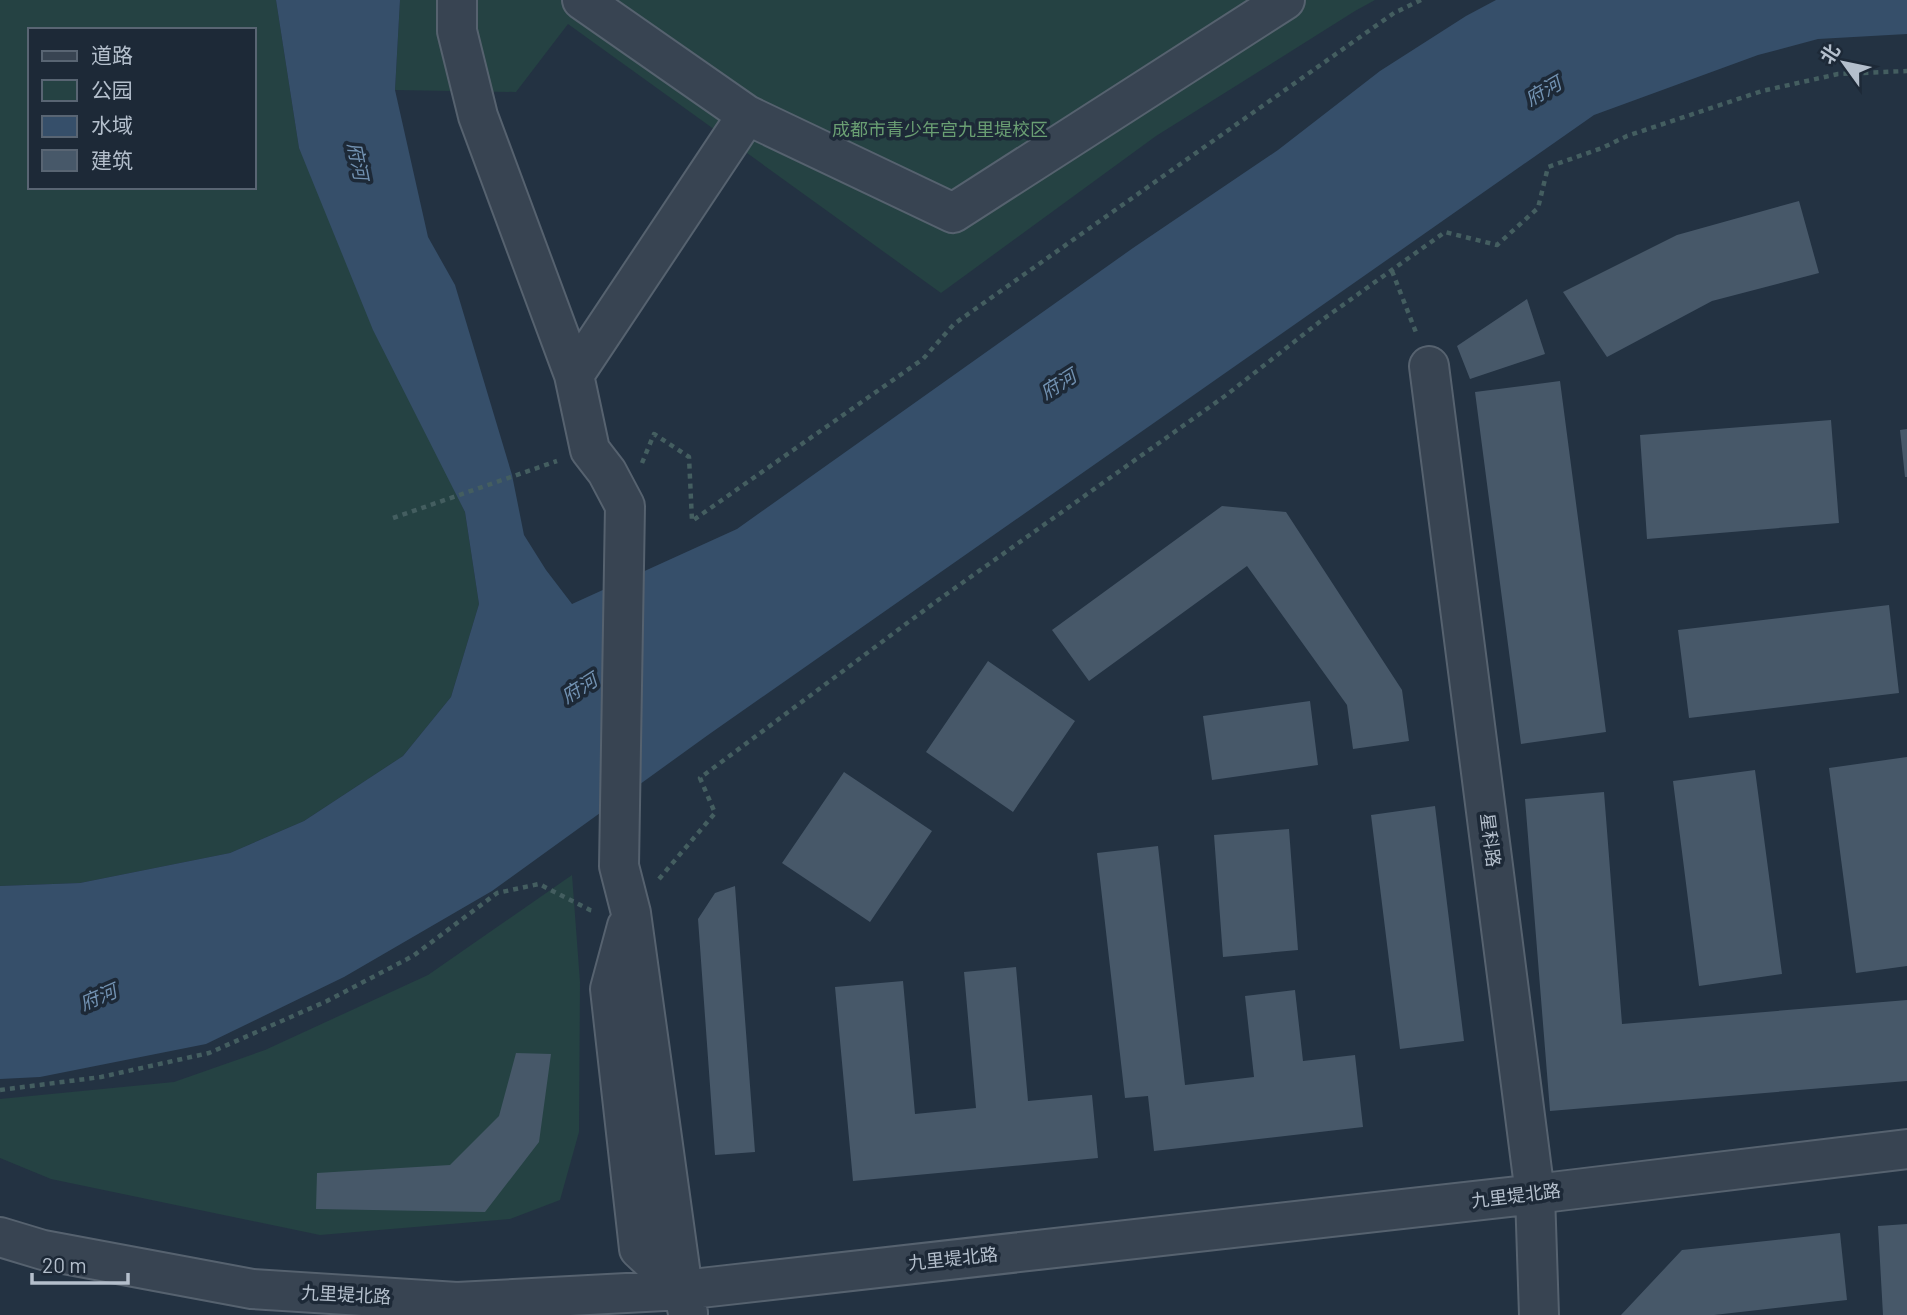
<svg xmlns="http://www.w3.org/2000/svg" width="1907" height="1315" font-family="Barlow,'Noto Sans SC',sans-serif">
<rect width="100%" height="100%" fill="#233242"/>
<path fill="#254243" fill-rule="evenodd" d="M0 0H276L299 148 426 431 465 512 479 604 451 697 403 756 304 821 230 853 80 883 0 886ZM30 30H254V187H30Z
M400 0H1375L1355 11 1156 136 941 293 568 24 516 92 395 90Z
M572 875 580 982 579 1132 560 1200 510 1219 320 1235 51 1179 0 1158V1099L174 1082 265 1050 428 975Z"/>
<path fill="#364f6a" d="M276 0H400L395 90 428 237 455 285 512 475 524 535 546 570 572 604 737 529 1133 248 1278 150 1380 71 1466 16 1496 0H1907V34L1818 39 1758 55 1594 115 708 735 492 891 344 977 206 1044 40 1077 0 1079V886L80 883 230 853 304 821 403 756 451 697 479 604 465 512 373 330 299 148Z"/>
<path fill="#475869" d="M1799 201 1819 273 1712 301 1607 357 1563 292 1677 235Z
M1527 299 1545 354 1470 379 1457 346Z
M1560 381 1606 732 1521 744 1475 392Z
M1831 420 1839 523 1647 539 1640 435Z
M1907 429V477H1905L1900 430Z
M1222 506 1286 512 1402 690 1409 741 1353 749 1347 705 1247 566 1089 681 1052 630Z
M1889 605 1899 693 1689 718 1678 630Z
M988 661 1075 721 1013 812 926 752Z
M1310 701 1318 765 1212 780 1203 716Z
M1907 757V966L1856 973 1829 768Z
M1755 770 1782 974 1699 986 1673 781Z
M844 772 932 831 870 922 782 863Z
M1604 792 1622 1024 1907 1000V1081L1550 1111 1525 799Z
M1435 806 1464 1041 1400 1049 1371 815Z
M1289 829 1298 950 1223 957 1214 835Z
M1158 846 1185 1085 1254 1077 1245 996 1295 990 1303 1061 1355 1055 1363 1127 1154 1151 1148 1096 1125 1098 1097 853Z
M735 886 755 1152 715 1155 698 919 715 893Z
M1016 967 1028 1101 1092 1095 1098 1158 853 1181 835 987 903 981 915 1114 976 1108 964 972Z
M516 1053 551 1054 539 1142 485 1212 316 1209 317 1173 450 1165 499 1116Z
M1907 1224V1315H1883L1878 1226Z
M1840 1233 1847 1300 1714 1315H1621L1682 1250Z"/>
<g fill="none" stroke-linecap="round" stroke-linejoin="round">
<g stroke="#56626f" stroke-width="42">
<path id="minor" d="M457 0V31L478 116 574 375 590 450 607 472 625 506 619 866 631 913 683 1290 688 1313
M582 0 747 115 953 213 1285 0
M1429 366 1535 1194 1539 1315
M574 375 747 115
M627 926 610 989 639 1249 683 1290
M0 1237 43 1250 252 1289 457 1302 683 1290 1535 1194 1907 1149"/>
</g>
<path stroke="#445e60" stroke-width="4.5" stroke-dasharray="5 5" stroke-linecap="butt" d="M1392 271 1417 335
M642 463 654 434 689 457 692 521 923 359 954 324 1394 13 1421 0
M393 518 557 461
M659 879 715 813 700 778 934 603 1225 396 1322 320 1445 232 1497 245 1538 208 1548 167 1602 148 1627 136 1762 91 1838 74 1907 71
M0 1090 101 1077 209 1053 327 1001 413 956 497 893 539 884 590 910 596 911"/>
<use href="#minor" stroke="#384452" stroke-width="38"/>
</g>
<g text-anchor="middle" stroke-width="7" stroke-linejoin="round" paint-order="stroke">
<g font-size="18" fill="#6a9f73" stroke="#1d2937">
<text x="940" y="136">成都市青少年宫九里堤校区</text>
</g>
<g font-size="18" fill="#b4bfcc" stroke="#1d2937">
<text transform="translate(1490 840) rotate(83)" y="6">星科路</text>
<text transform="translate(1516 1196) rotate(-7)" y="6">九里堤北路</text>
<text transform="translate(953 1259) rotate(-6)" y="6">九里堤北路</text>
<text transform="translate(346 1295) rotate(3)" y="6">九里堤北路</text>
</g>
<g font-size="19" font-style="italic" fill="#7292b2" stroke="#1d2937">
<text transform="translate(1543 91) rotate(-30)" y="7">府河</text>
<text transform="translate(358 161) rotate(79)" y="7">府河</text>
<text transform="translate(1058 384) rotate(-32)" y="7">府河</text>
<text transform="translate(579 688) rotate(-32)" y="7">府河</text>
<text transform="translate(98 997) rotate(-23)" y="7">府河</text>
</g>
</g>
<rect x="28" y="28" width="228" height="161" fill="#1d2937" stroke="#596573" stroke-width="2"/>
<rect x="42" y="51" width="35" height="10" fill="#384452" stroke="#596573" stroke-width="2"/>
<text x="91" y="63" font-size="21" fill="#b4bfcc">道路</text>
<rect x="42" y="80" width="35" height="21" fill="#254243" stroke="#596573" stroke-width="2"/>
<text x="91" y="98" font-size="21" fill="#b4bfcc">公园</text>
<rect x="42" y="116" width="35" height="21" fill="#364f6a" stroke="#596573" stroke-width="2"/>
<text x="91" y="133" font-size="21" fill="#b4bfcc">水域</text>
<rect x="42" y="150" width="35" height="21" fill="#475869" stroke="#596573" stroke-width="2"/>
<text x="91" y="168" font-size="21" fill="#b4bfcc">建筑</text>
<g transform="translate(1844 63) rotate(303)" stroke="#1d2937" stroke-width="5" paint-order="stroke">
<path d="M0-5L12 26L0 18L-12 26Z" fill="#b4bfcc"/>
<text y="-10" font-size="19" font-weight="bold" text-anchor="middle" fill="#b4bfcc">北</text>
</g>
<path d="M32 1273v10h96v-10" fill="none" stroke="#b4bfcc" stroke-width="3.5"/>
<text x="42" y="1273" font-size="21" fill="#b4bfcc" stroke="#1d2937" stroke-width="5" paint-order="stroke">20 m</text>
</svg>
